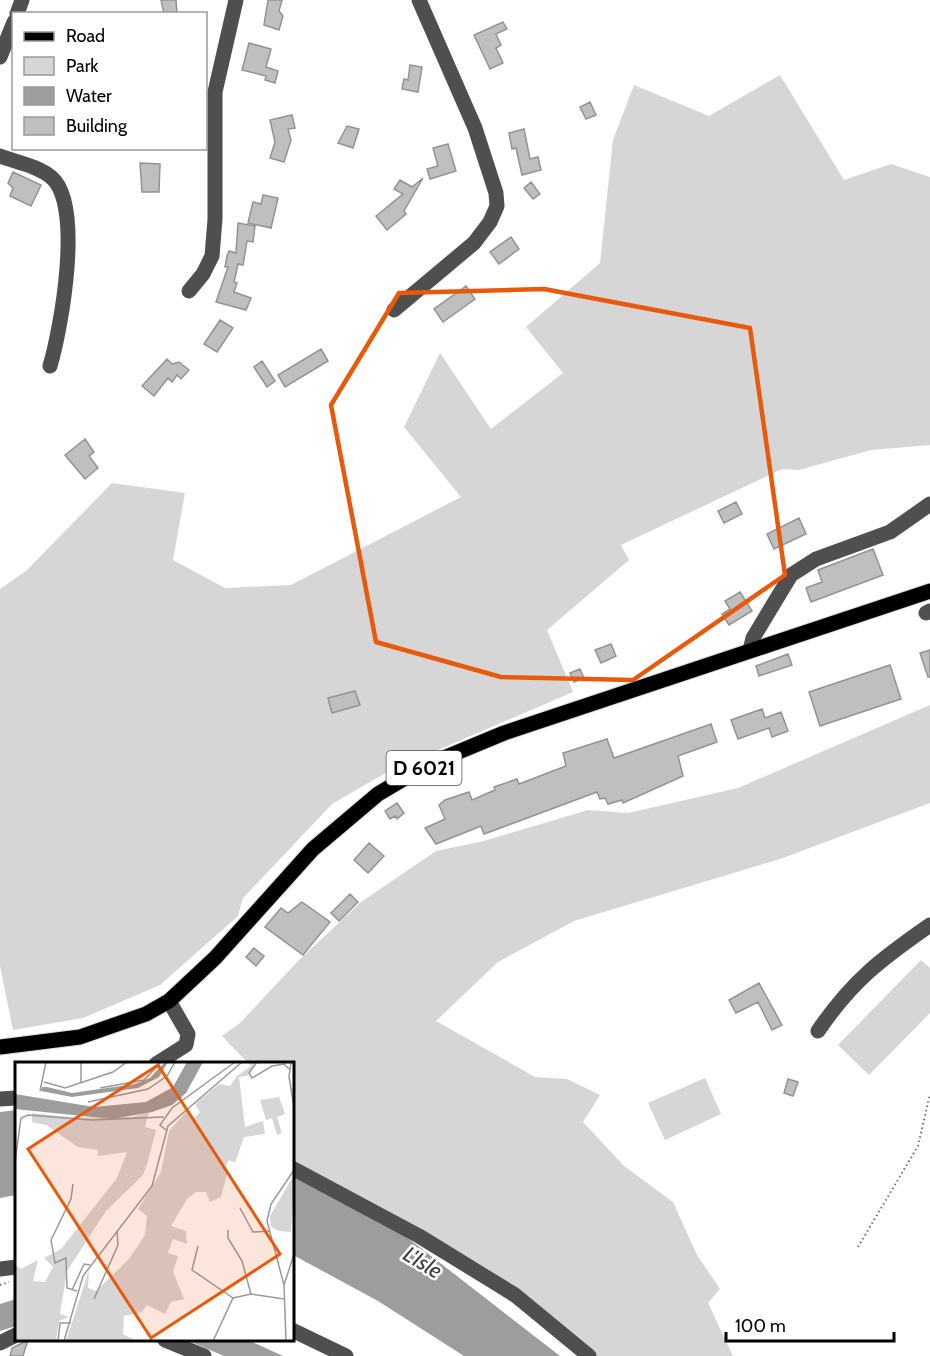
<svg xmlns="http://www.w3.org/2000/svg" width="930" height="1356" font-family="Cabin,sans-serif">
<rect width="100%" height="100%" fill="#fff"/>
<path fill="#d6d6d6" d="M780 75 844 180 891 164 930 177V445L871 450 799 470 782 469 621 545 629 560 547 630 573 692 389 771 332 804 243 898 238 916 160 985 83 1018 13 1030 0 966V589L26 571 112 483 185 493 173 560 225 588 291 585 461 497 404 427 440 353 491 429 563 373 526 327 600 263 613 140 634 85 709 116Z
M930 705V803L780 859 574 921 498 962 436 1021 535 1077 567 1079 600 1095 583 1122 624 1166 673 1202 697 1255 720 1289 708 1303 733 1356H587L460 1266 293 1175 292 1064 248 1063 222 1036 240 1023 298 961 361 902 436 851 484 841 588 810 628 813 738 788Z
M921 960 930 968V1013L869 1075 838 1045Z
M705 1078 721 1114 665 1140 648 1103Z"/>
<path fill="#9d9d9d" d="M16 1110V1195L0 1198V1112Z
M292 1176 404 1235 560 1356H464L378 1301 293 1255Z
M16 1299V1326L0 1331V1304Z
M187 1340H248L283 1356H224Z"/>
<path fill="#bfbfbf" stroke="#939393" stroke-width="1.5" d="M161 0H176L177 14H164Z
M268 0H282L279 11 283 16 279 30 264 25Z
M503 22 507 29 496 34 501 45 496 48 503 63 490 69 474 35Z
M249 43 271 49 266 67 278 71 275 83 265 80 266 76 242 70Z
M410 65 422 67 418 92 402 89 404 79 408 80Z
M590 102 596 115 586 119 580 107Z
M292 115 295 128 288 129 291 140 284 162 270 158 275 142 270 120Z
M347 126 359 129 353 148 338 143Z
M524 129 530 159 538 157 541 170 522 175 516 148 512 149 509 133Z
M448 144 456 171 430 179 427 169 438 166 433 148Z
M140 163 160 164 159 192H142Z
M13 172 41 185 31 206 10 196 13 188 8 183Z
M423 178 404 211 406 214 387 230 376 216 403 194 394 189 400 180 412 187Z
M531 182 540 194 533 199 524 188Z
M263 195 278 198 271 228 248 223 253 202 261 204Z
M238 223 255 226 253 242 247 241 243 265 238 264 234 282 237 283 234 292 251 298 246 310 216 302 228 267H225L227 256 229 251 236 253Z
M511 237 519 249 499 264 490 252Z
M466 286 475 299 443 322 434 309Z
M220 320 233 328 217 352 204 344Z
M321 349 328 361 285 387 278 375Z
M167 359 172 364 179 362 189 370 181 379 177 375 172 382 168 378 154 396 142 386Z
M262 361 275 381 267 387 254 367Z
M85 439 94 452 89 456 98 468 85 479 65 455Z
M736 502 742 514 724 523 718 511Z
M799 518 806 534 774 549 767 534Z
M873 549 883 575 811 602 806 588 822 582 818 570Z
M740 592 752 611 729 625 722 614 730 609 725 601Z
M611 644 616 656 601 663 595 650Z
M930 650V677H928L920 653Z
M788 654 792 665 759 676 756 666Z
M890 665 901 699 820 726 809 692Z
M580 669 584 678 574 682 570 673Z
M355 691 360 705 332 713 328 698Z
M762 709 765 718 781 712 788 731 772 737 769 728 738 739 731 720Z
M711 724 717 742 678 756 683 776 623 803 622 800 608 804 605 798 600 799 597 792 484 834 481 826 436 844 425 828 445 819 439 805 445 800 469 792 472 800 495 790 494 787 517 779 519 784 566 766 563 753 607 739 614 758Z
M397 803 404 813 397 819 395 816 390 819 385 811Z
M369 843 384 856 368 873 354 860Z
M350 894 358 902 339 921 331 913Z
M302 902 330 922 303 955 265 927 281 908 288 913Z
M254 948 264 956 256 966 246 957Z
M759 983 782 1025 772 1030 758 1002 736 1013 729 1000Z
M788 1079 798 1082 793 1096 784 1093Z
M28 1340 23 1356H10L12 1348Z"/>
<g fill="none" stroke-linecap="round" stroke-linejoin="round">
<g stroke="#dbdbdb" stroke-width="17">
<path id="major" d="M0 1047 80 1037 146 1014 169 1001 215 958 313 849 378 794 427 765 504 733 930 591"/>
</g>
<path stroke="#717171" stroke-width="2" stroke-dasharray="1.5 3" stroke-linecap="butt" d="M858 1247 918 1146 930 1094
M0 1285 9 1282"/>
<path stroke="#4f4f4f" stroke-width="15" d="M17 14 22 0
M0 57 14 22
M0 156C16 162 38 166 51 177 84 204 61 329 50 366
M189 291 203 274 212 256 215 219V92L236 0
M394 310 474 243 490 222 497 206 496 193 475 128 419 0
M926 613 930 611
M750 650 753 638 791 575 816 559 890 532 930 504
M818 1031C852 981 881 959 930 925
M156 1064 186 1045 188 1034 169 1001
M0 1099 16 1098
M292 1168 419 1236 515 1295 589 1356
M0 1269 16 1267
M292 1330 346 1356
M165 1340 204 1356
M0 1343 16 1335"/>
<use href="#major" stroke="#000" stroke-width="15"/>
</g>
<path fill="none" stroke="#e8590c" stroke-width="4.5" stroke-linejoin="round" d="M544 289 750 328 785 575 633 680 501 677 376 642 331 405 399 293Z"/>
<g text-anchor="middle" stroke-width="5" stroke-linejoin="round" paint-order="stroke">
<rect fill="#fff" stroke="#4c4c4c" stroke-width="1.5" x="386.5" y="751" width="75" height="34" rx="4.5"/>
<g font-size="20" font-weight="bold" fill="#000">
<text x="424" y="775">D 6021</text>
</g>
<g font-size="22" font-style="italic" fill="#3e3e3e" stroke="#fff">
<text transform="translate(423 1262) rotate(31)" y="8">L'Isle</text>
</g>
</g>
<g transform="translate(15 1062)">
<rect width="279" height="279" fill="#fff"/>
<path d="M233 0H240L232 14 224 15 230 65 248 59 250 72 229 75 220 101 214 98 210 105 213 108 206 135 195 140 191 130H181L172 137 156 164 171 169 172 182 158 177 153 191 163 194 158 210 169 237 156 240 150 252 132 243 127 250 109 254 108 272 121 279H51L74 208 73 226 81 229 114 197 130 173 132 154 123 147 146 110 154 69 171 50 179 57 185 50 180 42 204 22 215 24 222 14 236 4ZM264 35 270 52 262 55 267 71 262 73 257 56 251 58 245 38ZM134 50 130 65 141 68 133 99 128 113 91 149 52 209 45 252 54 255 44 259 41 279H0V203L6 207 23 198 18 219 30 220 38 205 29 196 46 187 102 116 112 90 83 94V88L63 85 31 63 17 60V51L62 56 117 55ZM279 113 276 170 264 169 256 165 255 154Z" fill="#d6d6d6"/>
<path d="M150 0H153L144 15 123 26 57 35 26 29 27 25H32L57 31 120 22 135 16ZM172 0H188L171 31 157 43 137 50 97 57 0 47V32L79 45 131 40 158 25Z" fill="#9d9d9d"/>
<path fill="none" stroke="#999" stroke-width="1.5" d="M66 0V20M242 0 234 11 237 16 257 4 269 2 274 7M276 0 274 15 279 44M29 20 50 26 98 10 112 0M85 26 129 18 146 0M25 29 31 0M73 40 133 27 152 14 160 0M151 68 145 63 157 46 220 0M0 100 6 56 13 53 77 58 149 55M58 122 56 137 36 178 40 201 51 196 52 226 62 229M225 146 238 170 255 169M213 168V176L227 199 236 232M183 184 177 208 218 236M269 223 279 192M57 228 69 202 75 203M79 237 103 183 102 169M43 279 45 261H56M49 279 68 214 137 124 153 64 227 0M198 279 218 236 236 232 269 237M271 279 269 223 252 159 256 142 279 108"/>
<path fill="#e8590c" fill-opacity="0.15" stroke="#e8590c" stroke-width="3" d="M143 3 265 192 136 276 13 87Z"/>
<rect width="279" height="279" fill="none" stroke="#000" stroke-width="3"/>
</g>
<rect x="12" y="12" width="195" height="138" fill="#ffffff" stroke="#999999" stroke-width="1.5"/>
<rect x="24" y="32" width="30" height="9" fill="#000000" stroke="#999999" stroke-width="1.5"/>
<text x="66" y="42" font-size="18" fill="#000000">Road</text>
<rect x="24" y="57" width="30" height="18" fill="#d6d6d6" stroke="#999999" stroke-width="1.5"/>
<text x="66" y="72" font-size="18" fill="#000000">Park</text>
<rect x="24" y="87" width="30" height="18" fill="#9d9d9d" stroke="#999999" stroke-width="1.5"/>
<text x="66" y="102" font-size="18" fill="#000000">Water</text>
<rect x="24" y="117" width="30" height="18" fill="#bfbfbf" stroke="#999999" stroke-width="1.5"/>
<text x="66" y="132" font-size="18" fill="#000000">Building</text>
<path d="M726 1332v9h168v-9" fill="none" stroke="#000000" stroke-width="3"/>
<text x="735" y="1332" font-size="18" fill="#000000" stroke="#ffffff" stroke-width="4.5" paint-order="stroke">100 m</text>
</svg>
